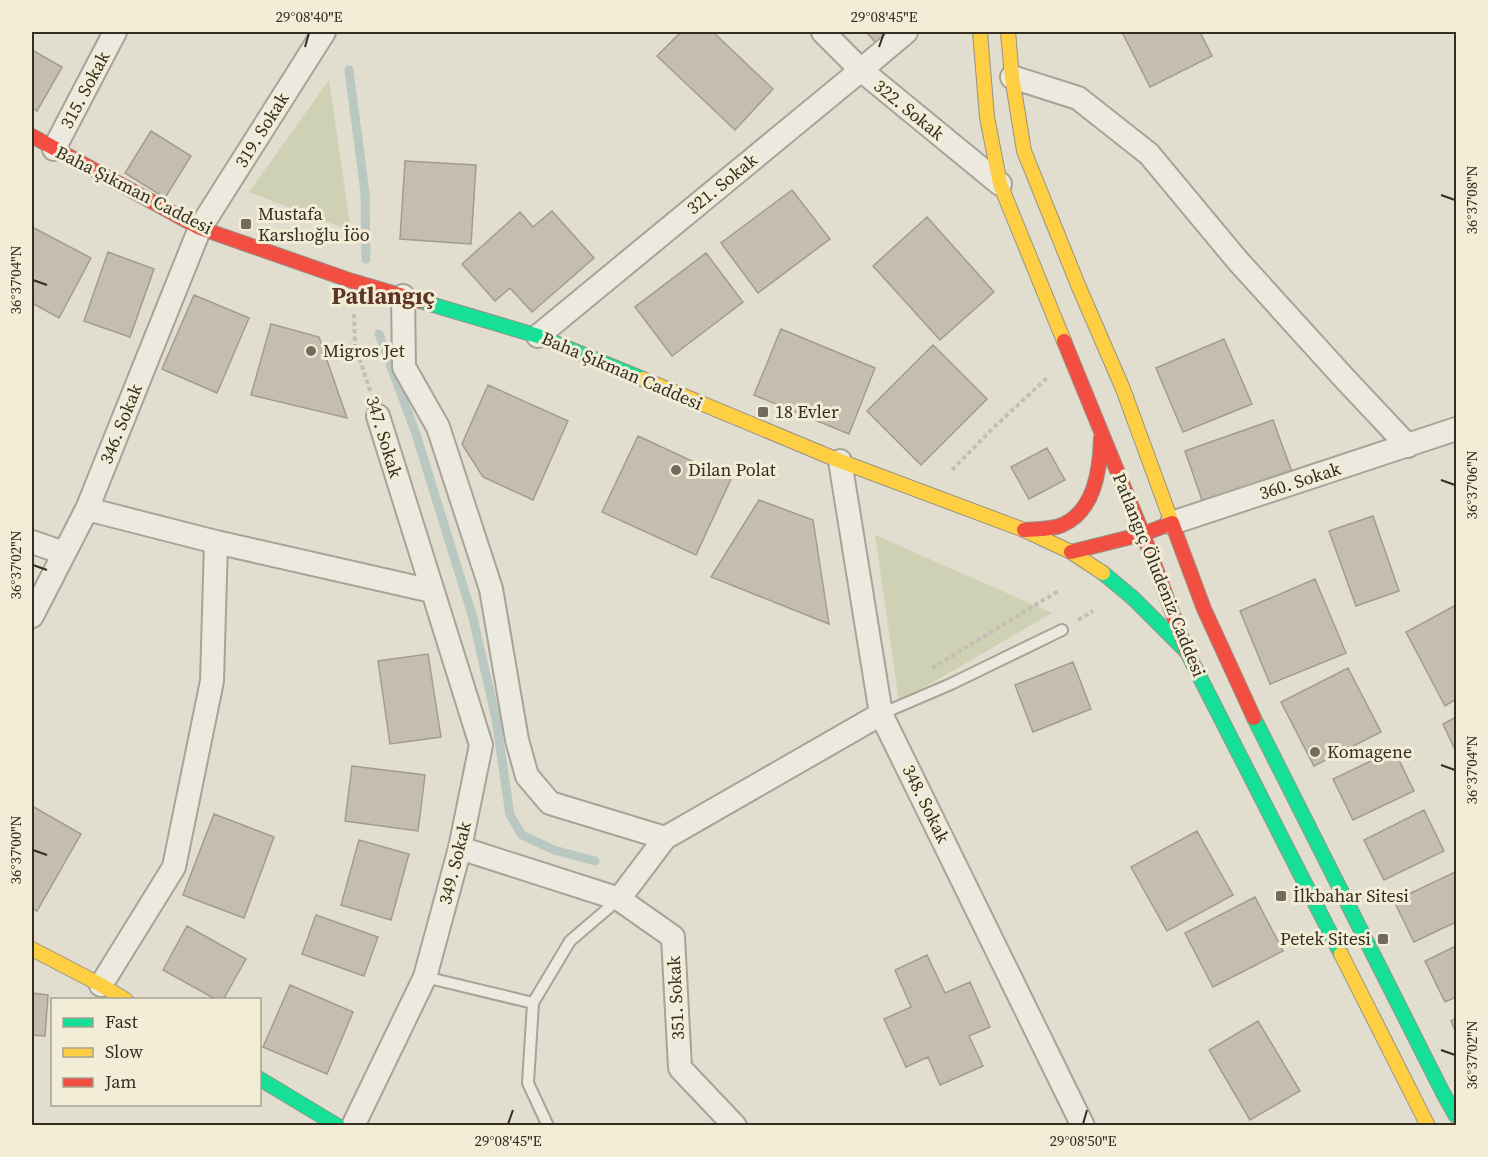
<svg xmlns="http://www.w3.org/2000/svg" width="1488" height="1157" font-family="'Source Serif 4',serif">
<rect width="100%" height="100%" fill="#e2decf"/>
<path fill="#ced1b3" d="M329 80 351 231 249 192Z
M875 535 1052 613 899 702Z"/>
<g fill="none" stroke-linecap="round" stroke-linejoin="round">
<path stroke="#b9c8c0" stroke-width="9" d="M349 70 365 193 366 259
M379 334 416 434 473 618 496 719 510 815 522 835 554 850 595 861"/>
</g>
<path fill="#c5beb0" stroke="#a29b8f" stroke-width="1.5" d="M681 32H713L773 89 735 130 657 56Z
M866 32H890L876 43Z
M1122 32H1200L1212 56 1150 87Z
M32 50 62 67 37 111 32 107Z
M151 131 191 156 165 198 125 173Z
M405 161 476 165 471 244 400 239Z
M792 190 830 239 758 293 721 243Z
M552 211 594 258 532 312 510 288 495 301 462 264 520 212 533 227Z
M927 217 994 292 940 340 873 266Z
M32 227 91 258 59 318 32 303Z
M108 252 154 269 130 337 84 321Z
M706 253 743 302 672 356 635 307Z
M194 295 249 318 217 393 162 369Z
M271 324 319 337 347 418 251 395Z
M781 329 875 368 849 434 754 395Z
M1224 339 1252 404 1183 432 1156 368Z
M933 345 987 399 921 465 867 411Z
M488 385 568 421 533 500 483 477 462 444Z
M1273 420 1292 472 1203 503 1185 451Z
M638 436 731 479 696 555 602 512Z
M1047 448 1065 480 1029 499 1011 467Z
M759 500 813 520 829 624 711 577Z
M1373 516 1399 591 1356 606 1329 531Z
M1315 579 1346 653 1270 684 1240 611Z
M1456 605V699L1445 706 1406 632Z
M428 654 441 737 390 744 378 661Z
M1073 662 1091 709 1033 732 1015 685Z
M1348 668 1381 732 1314 766 1281 702Z
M1456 717V752L1443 724Z
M1394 750 1414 791 1353 820 1333 779Z
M352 766 425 775 418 831 345 821Z
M32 806 81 834 37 911 32 908Z
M1424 810 1444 851 1384 880 1364 840Z
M214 814 274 837 244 918 183 895Z
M1197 831 1233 895 1167 931 1131 867Z
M359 840 409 854 391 920 341 905Z
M1455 872 1456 876V922L1414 942 1394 901Z
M1255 897 1283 951 1213 987 1185 933Z
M316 915 378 937 364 976 302 954Z
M187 926 246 959 223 1000H217L163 970Z
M1456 946V997L1445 1002 1425 961Z
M927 955 945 993 970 982 990 1027 969 1036 983 1066 940 1085 928 1057 906 1067 884 1019 911 1007 895 970Z
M290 985 353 1012 327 1074 263 1047Z
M32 993 48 995 45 1036 32 1035Z
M1456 1018V1033L1451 1021Z
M1258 1021 1300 1091 1250 1120 1209 1050Z"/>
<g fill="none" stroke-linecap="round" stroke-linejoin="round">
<g stroke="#a8a397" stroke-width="14">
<path id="lane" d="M881 714 951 684 1062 630
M425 977 533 1003 570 941 619 899
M533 1003 528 1083 548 1126"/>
</g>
<g stroke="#a8a397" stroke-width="26">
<path id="street" d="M823 32 861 70 1000 184
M1012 77 1078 98 1149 154 1238 261 1345 379 1408 446
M54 149 115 32
M403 296 404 367 438 427 491 589 517 740 527 776 550 803 665 838
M538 336 861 70 906 32
M840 461 881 714 1083 1126
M87 509 216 542 432 591
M1172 523 1456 429
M32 542 64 553
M32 616 87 509 200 228 324 32
M460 848 619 899 673 937 680 1068 735 1126
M619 899 665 838 881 714
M101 985 174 867 212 681 216 542
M353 1126 425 977 460 848 481 745 378 416"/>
</g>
<g stroke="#979388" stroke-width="16">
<path id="fast" d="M420 301 538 336 643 379
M1103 573 1133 598 1187 652 1341 954
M1254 718 1443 1093 1456 1116
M260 1079 338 1126"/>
</g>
<g stroke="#979388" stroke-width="16">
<path id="slow" d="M980 32 987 117 1000 184 1064 341
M1008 32 1012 77 1024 151 1078 285 1123 389 1172 523
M643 379 840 461 1024 530 1071 552 1103 573
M32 949 101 985 126 1000
M1341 954 1428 1126"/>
</g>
<g stroke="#979388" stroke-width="16">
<path id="jam" d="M32 136 200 228 352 281 420 301
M1064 341 1143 534 1187 652
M1024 530C1036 529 1050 530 1062 525 1095 511 1100 469 1101 438
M1071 552 1143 534 1172 523 1204 609 1254 718"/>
</g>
<path stroke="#c3bfb6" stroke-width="4" stroke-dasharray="4.5 3" stroke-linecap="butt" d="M354 314 355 345 371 394
M952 470 992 429 1048 377
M1078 620 1093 611
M932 668 1060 590"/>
<use href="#lane" stroke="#ebe9e0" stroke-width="10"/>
<use href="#street" stroke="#ebe9e0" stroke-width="22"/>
<use href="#fast" stroke="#16e098" stroke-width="14"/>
<use href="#slow" stroke="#ffcf43" stroke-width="14"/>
<use href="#jam" stroke="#f24e42" stroke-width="14"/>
</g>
<path fill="none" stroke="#362d21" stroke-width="2" d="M305 47 309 33M879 47 884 33M1441 195 1455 200M33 280 47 285M1441 480 1455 485M33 565 47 570M1441 765 1455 770M33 850 47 855M1441 1050 1455 1055M508 1124 513 1110M1083 1124 1087 1110"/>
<g fill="#726b5e" stroke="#f2edd6" stroke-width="2">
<rect x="240" y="218" width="12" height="12" rx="3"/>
<circle cx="311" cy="351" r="6"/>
<rect x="757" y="406" width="12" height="12" rx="3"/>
<circle cx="676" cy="470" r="6"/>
<circle cx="1315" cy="752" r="6"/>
<rect x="1275" y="890" width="12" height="12" rx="3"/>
<rect x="1377" y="933" width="12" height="12" rx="3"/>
</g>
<g text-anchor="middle" stroke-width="6" stroke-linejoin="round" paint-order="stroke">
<g font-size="18" fill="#362d21" stroke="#f2edd6">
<text transform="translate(85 90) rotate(-62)" y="6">315. Sokak</text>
<text transform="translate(909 110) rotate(39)" y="6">322. Sokak</text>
<text transform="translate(262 130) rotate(-58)" y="6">319. Sokak</text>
<text transform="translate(722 184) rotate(-39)" y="6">321. Sokak</text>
<text transform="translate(134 190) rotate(27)" y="6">Baha Şıkman Caddesi</text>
<text transform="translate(622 371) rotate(23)" y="6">Baha Şıkman Caddesi</text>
<text transform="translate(121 424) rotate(-68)" y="6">346. Sokak</text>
<text transform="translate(384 437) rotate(73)" y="6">347. Sokak</text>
<text transform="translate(1300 481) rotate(-18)" y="6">360. Sokak</text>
<text transform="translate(1159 575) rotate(68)" y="6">Patlangıç Öludeniz Caddesi</text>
<text transform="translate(926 804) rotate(64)" y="6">348. Sokak</text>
<text transform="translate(455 863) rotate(-76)" y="6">349. Sokak</text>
<text transform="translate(676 998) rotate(-93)" y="6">351. Sokak</text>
</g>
<g font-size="18" fill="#362d21" stroke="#f2edd6" text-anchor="start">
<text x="258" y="220">Mustafa<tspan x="258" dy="21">Karslıoğlu İöo</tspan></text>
<text x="323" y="357">Migros Jet</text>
<text x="775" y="418">18 Evler</text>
<text x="688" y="476">Dilan Polat</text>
<text x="1327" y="758">Komagene</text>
<text x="1293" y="902">İlkbahar Sitesi</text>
<text x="1371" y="945" text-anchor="end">Petek Sitesi</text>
</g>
<g font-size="24" font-weight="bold" fill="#5e3524" stroke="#f2edd6">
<text x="383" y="304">Patlangıç</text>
</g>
</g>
<rect width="1488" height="1157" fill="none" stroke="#f2edd6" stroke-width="66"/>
<rect x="51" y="998" width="210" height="108" fill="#f2edd6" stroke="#a7a08e" stroke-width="1.5"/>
<rect x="63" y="1018" width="30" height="9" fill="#16e098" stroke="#a7a08e" stroke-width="1.5"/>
<text x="105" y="1028" font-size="18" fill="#362d21">Fast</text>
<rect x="63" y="1048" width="30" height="9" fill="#ffcf43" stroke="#a7a08e" stroke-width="1.5"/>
<text x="105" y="1058" font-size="18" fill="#362d21">Slow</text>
<rect x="63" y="1078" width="30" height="9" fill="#f24e42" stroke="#a7a08e" stroke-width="1.5"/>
<text x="105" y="1088" font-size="18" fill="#362d21">Jam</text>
<rect x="33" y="33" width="1422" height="1091" fill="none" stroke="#362d21" stroke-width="2"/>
<g font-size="15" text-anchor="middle" fill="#362d21">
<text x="309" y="22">29°08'40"E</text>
<text x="884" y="22">29°08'45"E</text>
<text transform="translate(1472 200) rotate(-90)" y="5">36°37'08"N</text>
<text transform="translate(16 280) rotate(-90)" y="5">36°37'04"N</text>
<text transform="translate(1472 485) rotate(-90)" y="5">36°37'06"N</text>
<text transform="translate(16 565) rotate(-90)" y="5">36°37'02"N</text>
<text transform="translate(1472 770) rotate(-90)" y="5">36°37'04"N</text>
<text transform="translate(16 850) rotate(-90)" y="5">36°37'00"N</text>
<text transform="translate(1472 1055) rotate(-90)" y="5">36°37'02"N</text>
<text x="508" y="1146">29°08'45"E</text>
<text x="1083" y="1146">29°08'50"E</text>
</g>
</svg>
